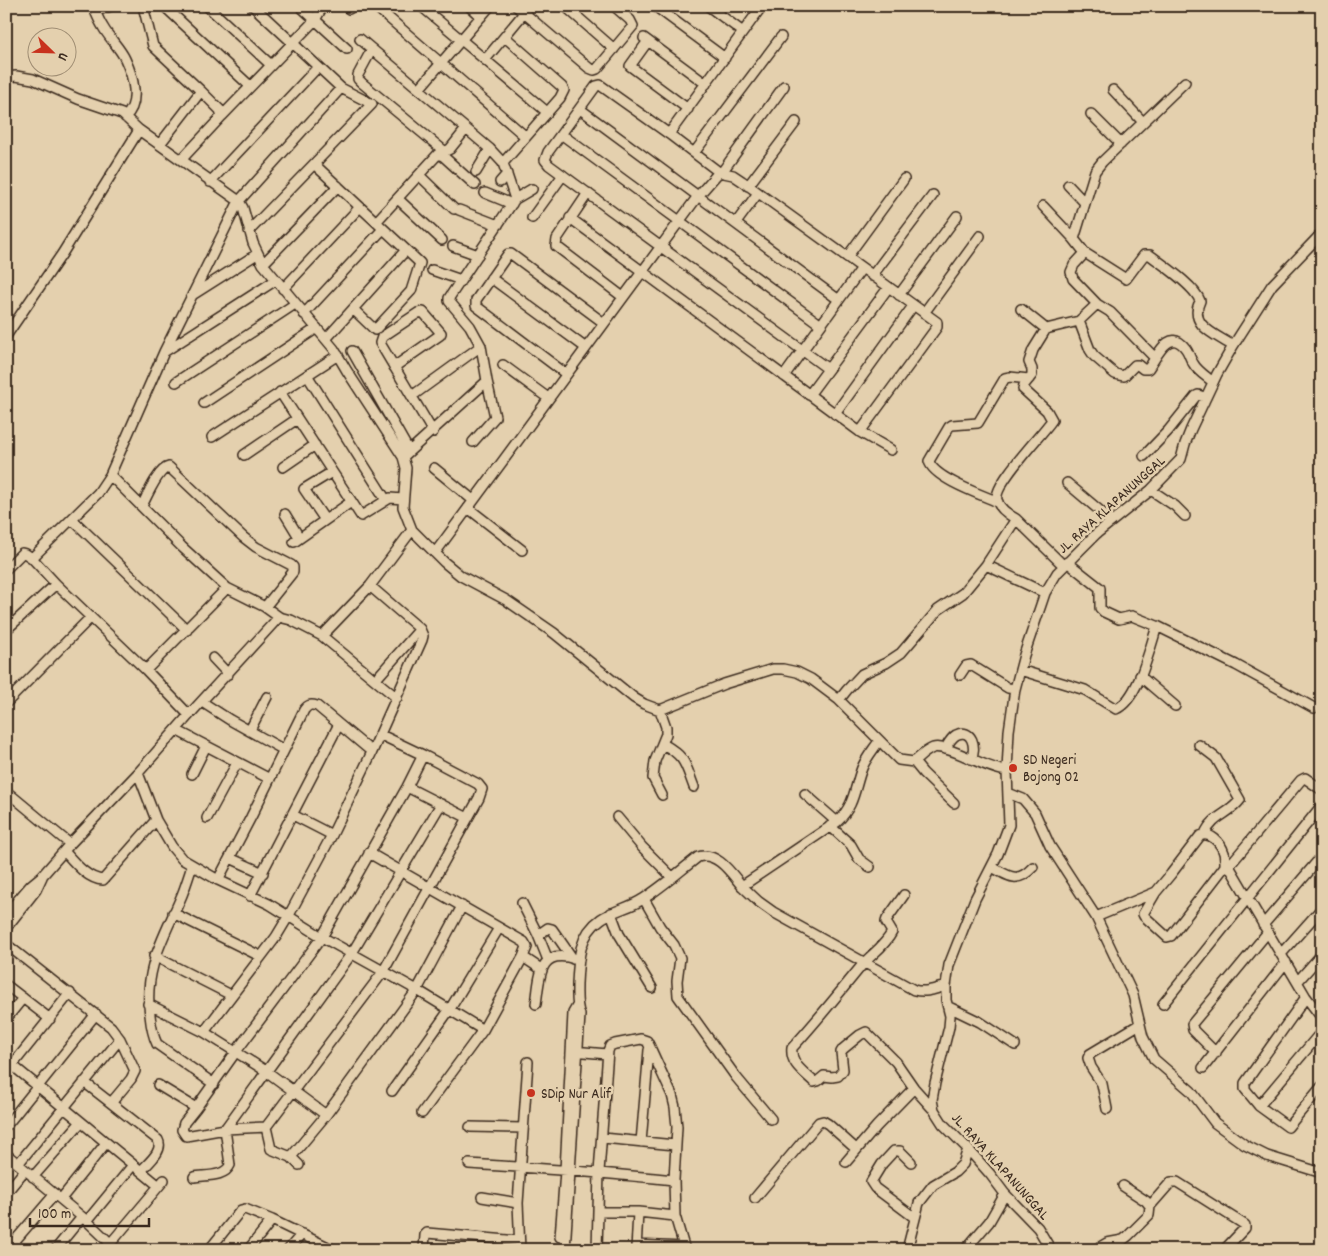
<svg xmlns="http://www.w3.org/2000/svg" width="1328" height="1256" font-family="Dekko,sans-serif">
<rect width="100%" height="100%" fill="#e4d0ae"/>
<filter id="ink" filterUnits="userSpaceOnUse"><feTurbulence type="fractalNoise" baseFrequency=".02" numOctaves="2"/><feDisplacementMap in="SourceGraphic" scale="10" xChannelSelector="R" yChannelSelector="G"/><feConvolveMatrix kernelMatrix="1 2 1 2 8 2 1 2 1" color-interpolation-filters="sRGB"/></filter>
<g filter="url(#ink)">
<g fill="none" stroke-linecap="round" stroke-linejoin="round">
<g stroke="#3b2a1e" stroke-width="12">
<path id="minor" d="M93 6C96 13 99 21 103 27 109 38 120 48 125 59 133 76 141 103 125 117
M143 6 153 46 201 91 220 110 222 116 182 159
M164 6 250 86
M207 6 271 65
M300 6 347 49
M375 6 526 137
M421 6 547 112
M469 6 481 17
M516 6 589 68 594 70 597 69 633 26 630 20 614 6
M565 6 614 49
M656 6V7L725 58
M708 6 743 32
M349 9 350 6
M95 11 111 6
M644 38 706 84
M360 39 490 149 503 163 515 199 449 298V301L470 326 481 346 487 381 403 457
M648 41 630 66 688 109
M372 49 358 75V79L362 83 443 150 446 151 450 149 466 129
M485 60 524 13
M6 77 16 76 33 79 78 99 122 114 139 130 239 201 243 208 253 243 263 264 334 349 347 371 403 457 406 468 403 507 412 530 444 562 461 576 506 600 554 633 634 698 644 704 660 710 724 684 773 669H783L797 672 811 679 839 700 899 760 914 762C920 757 925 751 933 748 949 744 987 770 1007 771
M1185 82 1102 162 1095 171 1074 239 1085 253 1126 279 1144 255H1150C1163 265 1195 286 1200 301 1188 326 1217 335 1233 346
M419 89 490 6
M1113 90 1143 122
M580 109 839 300
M1091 114 1121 144
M222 116 315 20 323 6
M561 134 821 325
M669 134 762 6
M160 144 201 91
M694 153 781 37
M503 163 560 98 564 90 562 87 505 37
M314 164 420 263 411 291 375 330 353 309 326 339
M476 172 490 149
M719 172 669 134 600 85 596 86 548 152 545 160 549 165 828 369
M722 172 784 86
M419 175 454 209
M210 182 318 67
M500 182 507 174
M1068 185 1085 203
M748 186 796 122
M485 193 512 204
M588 193 557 239 556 246 623 297
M398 199 442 240
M515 199 532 189
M1043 206 1074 239
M459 210 498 225
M532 218 563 175
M570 218 860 432 891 450
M376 222 438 154 443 156 475 185
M736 223 758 193
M249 231 372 104 341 88 253 6
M453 246 478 255
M1085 253 1074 265 1071 272 1073 279 1097 304 1110 312 1154 357
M847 257 904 179
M263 264 338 186
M432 270 461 280
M872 276 933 195
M491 278 586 348
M283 289 360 207
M194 294 257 254
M899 295 957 216
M353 309 406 250
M924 313 980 236
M304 314 383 229
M1079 321 1090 350 1094 356 1115 374 1124 376 1135 365H1138L1143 369H1148C1157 357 1169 326 1186 349 1189 353 1190 359 1193 363 1197 371 1207 377 1213 382
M1046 329 1079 321 1097 304
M6 336 62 254 139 130
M352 351 409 451
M164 352 276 280
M503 365 548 398
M394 367 440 335 441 333 423 312 418 313 382 337 380 343 433 432
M566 374 476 306V300L508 254H511L604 323
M307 375 386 500
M784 376 862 268
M176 382 295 304
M280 392 361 516 390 498 403 499
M809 395 888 288
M412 396 481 346
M204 403 317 328
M835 414 913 306
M212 437 338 355
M473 442 495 417 487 381
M244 455 297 419
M1144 456 1168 431 1196 396 1198 395 1204 397V402
M283 467 315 445
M434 468 473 500
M110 475 182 547 227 588 265 607 279 617 291 620 322 636 397 698
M1067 483 1112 521
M1151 490 1175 506 1185 516
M998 502C982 495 933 478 929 461L949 427 952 425 978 423 1005 378 1010 377 1029 379
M142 506C147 496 158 469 169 467L243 537 256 547 291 565 293 567V572L265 607
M468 508 522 550
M285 514 299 537
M72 519 187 630
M1016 519C1009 515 999 508 997 500 993 484 1042 435 1052 420L1047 411 1023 389 1024 385 1032 375V369L1029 362 1033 350 1046 329 1021 309
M325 520 304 489 332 472
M294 542 351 502
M435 553 698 196 719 172 733 175 742 181 937 322V327L860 432
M32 558 98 493 110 475 164 352 239 201 341 88
M1067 562 1100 588V608L1104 612 1119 619 1132 616 1157 626 1236 665 1314 708
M986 565 1045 593
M6 569 22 553 26 554 32 558 56 584 146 670 189 715
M6 630 56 584
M322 636 370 586 412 530
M213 658 228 674
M146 670 227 588
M1020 670 1085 690 1116 709C1138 700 1150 648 1157 626
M960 675 966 666 971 665 1008 688 1015 689
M1140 676 1175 706
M376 679 420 629
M839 700 847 690 862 674 886 663 901 653 938 610 963 593 986 565 1016 519 1063 565
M202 702 230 720 284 750
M6 703 90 618
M660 710 666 727V734L655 761 653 778 662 795
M176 730 270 779
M250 730 267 697
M381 735 423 755
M663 744C686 757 685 764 694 787
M1199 745 1216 758 1240 800C1230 814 1212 816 1205 834
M945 749C948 744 951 738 956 735 972 727 977 748 971 759
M914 762 923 773 954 803
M138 773 156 820 172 847 182 859 218 880 269 904 322 937 417 990 483 1030
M192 774 206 746
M407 787 468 818
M6 791 70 844
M1008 793 1023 799 1035 813 1050 846 1096 917 1133 995 1143 1037 1154 1059 1191 1091 1215 1123 1245 1145 1267 1156 1322 1173
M805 794 837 822
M293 815 332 835
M617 817 642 847 672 877
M207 818 237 763
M830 826 851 845 859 859 870 867
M64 851C74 862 87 879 103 880L156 820
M369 853 524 942 527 947 523 957 483 1030 422 1113
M230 858 263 873
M192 866C189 875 186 885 182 895 165 936 143 968 150 1015 151 1025 152 1034 157 1044L214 1084
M1225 866C1225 862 1225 856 1224 853 1221 843 1210 831 1200 836L1171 874 1156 892 1143 914 1144 916 1167 937 1171 936 1225 866H1229L1306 997 1322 1018
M1229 866 1301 780 1305 778 1322 790
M992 867C1010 877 1017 884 1033 867
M218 880 251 817 304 710C308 705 310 704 317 706L372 752
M742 886 759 902 773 912 914 990C926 993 935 989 946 986
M904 895 887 919 886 922 892 932C885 946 873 953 863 964 840 992 817 1021 792 1048 790 1064 804 1072 814 1082L818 1081 824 1076 832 1077 838 1076 843 1070 841 1052 843 1049 860 1035 866 1032 896 1062 914 1088 932 1108
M250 896 338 726
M644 899 660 927 674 945 680 958 677 981 678 996 736 1077 771 1119
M522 903 538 935 548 928 552 929 573 959
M173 913 260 956
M611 913 619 934 652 988
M6 914 31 885 42 876 70 844 138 773 189 715 279 617
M1096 917 1156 892
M1263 925 1322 856
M6 928 36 890 42 877
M538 935 548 960
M6 944 111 1027 120 1039 135 1071 131 1079 111 1103 158 1140C164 1151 148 1163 141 1171
M1281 954 1322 908
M154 956 231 995
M523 957 541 969
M1298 981 1322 954
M6 985 50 1019
M148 1004 204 1032 266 1071 326 1115
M536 1004C540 978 538 947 575 959
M1163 1004 1322 805
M949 1007 980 1022 1015 1045
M6 1019 23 998
M1322 1031 1259 1106 1288 1127 1322 1086
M204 1032 276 937 288 917 332 835 372 752 422 640 423 636 420 629 370 586
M573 1051 607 1054
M1216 1053 1193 1030 1192 1024 1268 932
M6 1060 159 1186
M1203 1068 1286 962
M6 1073 70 993
M84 1082 111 1103
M158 1085 196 1108
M392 1091 450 1009 499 928
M1259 1106 1245 1089V1083L1306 997
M1107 1109 1102 1084 1091 1067 1088 1058 1090 1054 1140 1024
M6 1126 96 1014
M266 1127 225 1129 186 1136 182 1130 184 1123 196 1108 235 1053 322 937 407 787 423 755 478 784 482 789 479 798 383 972 266 1127 271 1149 291 1157 299 1165
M470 1127 522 1128
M603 1138 675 1145
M641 1142 649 1050
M6 1154 87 1221 110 1243
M291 1157 326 1115 417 990 462 906
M846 1162 877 1126 914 1088
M911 1162 900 1151H894L882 1164 871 1182 875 1188 915 1218
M18 1164 120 1039
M469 1164C537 1168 606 1173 674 1180
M33 1177 81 1122
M194 1177C206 1175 225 1177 230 1165L225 1129 352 953 441 804
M6 1193 25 1170
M482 1197 518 1203
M755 1198 819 1122 823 1121 828 1124 856 1149
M61 1199 106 1143
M1150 1206 1171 1182H1177L1245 1225V1228L1224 1250
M598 1212H638L675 1216
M87 1221 133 1165
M560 1237 565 1171 573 1013 577 1006
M636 1245 684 1247
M7 1250 55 1194
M55 1250 82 1217
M105 1250 164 1180
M209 1250 241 1210 245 1209 272 1220 334 1250
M248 1250 272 1220
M288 1250 302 1234
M424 1250 425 1235 427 1233 519 1241
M520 1250 518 1203 528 1062
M565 1250 580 1015C576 1005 577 995 577 984 578 960 579 934 601 919 614 910 630 908 643 899 662 887 680 871 698 857 717 851 731 873 742 886L837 822C855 805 854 789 862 768 866 758 873 750 879 741
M597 1250 599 1172 608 1051 610 1046 615 1044 641 1039 647 1041 650 1047 672 1095 675 1107 677 1127 674 1180 675 1216 685 1250
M636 1250 638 1212
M907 1250 919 1203 933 1185 955 1172 963 1164 968 1149
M965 1250 989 1222 1005 1194
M1051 1250 1038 1228 1005 1194 990 1174 968 1149 943 1124 934 1110 932 1100 935 1083 949 1027 950 1016 946 1000V986L949 965 975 899 998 854 1009 825 1007 771 1009 731 1015 689 1024 655 1045 593 1057 573 1096 534 1151 490 1181 459 1185 444 1191 429 1217 374 1233 346 1272 285 1322 233
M1095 1250 1107 1243 1123 1240 1128 1236 1149 1215 1150 1206 1146 1201 1123 1186"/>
</g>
<use href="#minor" stroke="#e4d0ae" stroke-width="9"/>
</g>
</g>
<g fill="#c8321e" stroke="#e4d0ae" stroke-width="2">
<circle cx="1013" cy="768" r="5"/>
<circle cx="531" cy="1093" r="5"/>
</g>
<g text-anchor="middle" stroke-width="5" stroke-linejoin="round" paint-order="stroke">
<g font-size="15" fill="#3b2a1e" stroke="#e4d0ae">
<text transform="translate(1111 504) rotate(-42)" y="5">JL. RAYA KLAPANUNGGAL</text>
<text transform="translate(1001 1166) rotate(48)" y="5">JL. RAYA KLAPANUNGGAL</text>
</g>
<g font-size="15" fill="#3b2a1e" stroke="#e4d0ae" text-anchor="start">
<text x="1023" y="764">SD Negeri<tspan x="1023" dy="17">Bojong 02</tspan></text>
<text x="541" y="1098">SDip Nur Alif</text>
</g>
</g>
<rect width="1328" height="1256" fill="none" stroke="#e4d0ae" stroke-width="25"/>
<rect x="12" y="12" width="1303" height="1231" fill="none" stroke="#3b2a1e" stroke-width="2" filter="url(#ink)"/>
<g transform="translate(52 52) rotate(113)"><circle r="24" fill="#e4d0ae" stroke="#a08e74"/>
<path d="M0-4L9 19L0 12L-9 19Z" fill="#c8321e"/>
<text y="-8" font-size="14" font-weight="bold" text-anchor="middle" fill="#3b2a1e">U</text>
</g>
<path d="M30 1218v8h119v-8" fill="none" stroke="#3b2a1e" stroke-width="2.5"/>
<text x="38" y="1218" font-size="15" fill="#3b2a1e" stroke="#e4d0ae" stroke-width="4" paint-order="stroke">100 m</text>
</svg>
